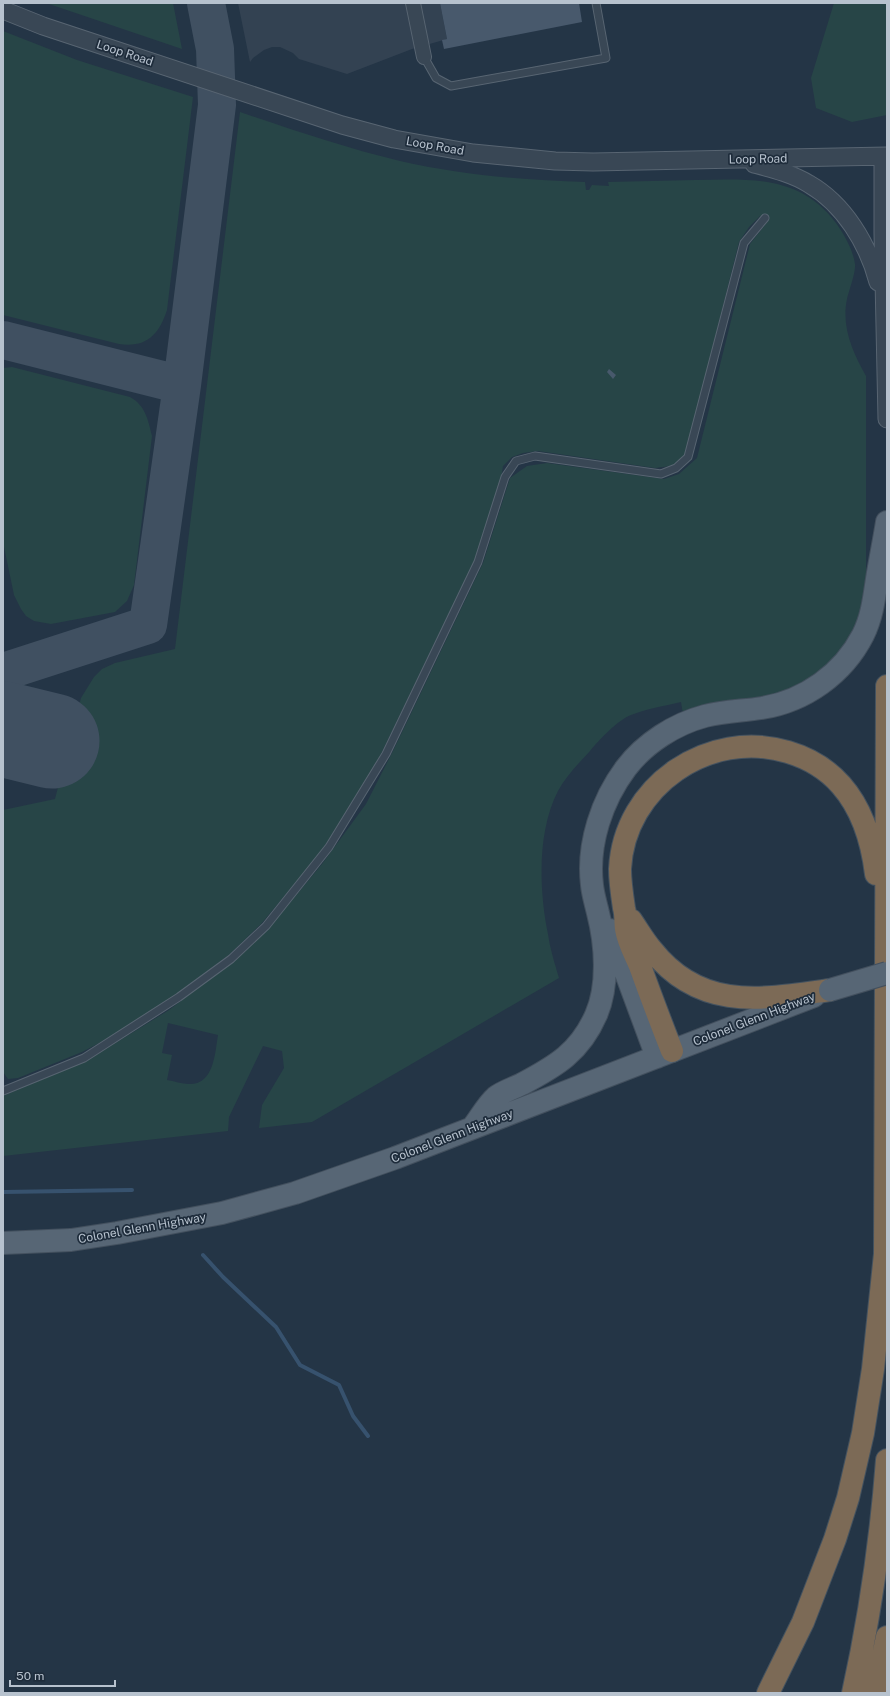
<svg xmlns="http://www.w3.org/2000/svg" width="890" height="1696" font-family="'Public Sans',sans-serif">
<rect width="100%" height="100%" fill="#243546"/>
<path fill="#334252" d="M238 3H440L447 39 412 49 347 74 299 59 293 53 280 47H272L264 50 253 58 250 62Z"/>
<path fill="#274547" fill-rule="evenodd" d="M46 3H173L182 49 52 5Z
M834 3H887V115L852 122 816 108 811 78Z
M3 31 77 60 193 97 167 310C159 335 146 348 119 344L3 315Z
M240 112C293 130 346 148 400 161 461 175 523 180 585 182L586 190H589L592 185 609 186 608 182C638 181 667 181 696 180 750 179 800 175 836 223 844 234 853 250 855 264 856 272 849 290 847 299 841 327 853 353 866 376V596L863 612 850 641 821 673 780 695 683 714 681 702C664 706 646 709 631 715 619 719 598 741 590 751 579 763 566 776 558 791 537 831 539 891 548 934 550 949 555 964 559 978L312 1122 259 1128 262 1105 284 1068 282 1051 263 1046 229 1117 228 1131 3 1156V1096L88 1060 169 1010 232 962 278 917 322 864 366 804 393 751 483 563 510 478 527 466 547 463 664 479 679 474 697 458 750 244 768 221 767 216H760L749 227 739 242 686 454C676 467 670 466 655 468L538 451 523 453 512 457 503 466 500 485 479 551 381 754 354 802 318 856 261 924 229 955 177 994 132 1026 82 1052 18 1078 8 1079 3 1072V810L55 799 81 698 94 677 102 669 115 663 175 649ZM168 1023 218 1035C215 1053 214 1085 189 1084 182 1084 174 1081 167 1080L172 1055 162 1053Z
M12 367 130 397C146 406 148 420 152 436L134 585 127 601 115 612 51 624 34 621 26 616 21 609 14 595 3 542V368Z"/>
<g fill="none" stroke-linecap="round" stroke-linejoin="round">
<path stroke="#37526e" stroke-width="4" d="M3 1192 132 1190
M203 1255 223 1277 276 1327 300 1365 339 1385 353 1416 368 1436"/>
<path stroke="#405061" stroke-width="38" d="M3 340 182 385
M3 672 148 625 182 385 217 105 215 49 206 3"/>
<path stroke="#405061" stroke-width="95" d="M3 729 52 741"/>
</g>
<path fill="#48596c" d="M440 3H579L582 22 444 49 442 40 447 39Z
M609 369 616 375 613 379 607 372Z"/>
<g fill="none" stroke-linecap="round" stroke-linejoin="round">
<g stroke="#586572" stroke-width="9">
<path id="service" d="M424 57 436 78 451 86 606 58 596 3
M3 1091 84 1058 179 997 231 959 266 926 329 847 386 754 478 562 505 477 516 461 535 456 661 474 676 468 688 457 744 243 765 218"/>
</g>
<g stroke="#586572" stroke-width="16">
<path id="minor" d="M413 3 424 57"/>
</g>
<g stroke="#586572" stroke-width="19">
<path id="tertiary" d="M3 10 43 26 342 125 394 139 473 153 555 161 593 162 887 156
M883 157V233L887 419
M754 164C773 169 793 174 809 184 844 204 868 244 878 282"/>
</g>
<g stroke="#43505e" stroke-width="24">
<path id="primary" d="M610 930 657 1057
M473 1127C480 1118 487 1105 496 1097 502 1092 514 1088 522 1084 556 1066 580 1052 596 1015 609 986 606 944 598 913 596 904 593 895 592 885 587 844 602 800 626 768 645 743 675 724 705 716 724 711 743 711 762 708 805 701 843 674 863 635 872 617 874 599 877 579 880 560 884 541 887 522
M3 1243 71 1240 117 1233 222 1213 295 1193 395 1158 814 996"/>
</g>
<g stroke="#44525f" stroke-width="24">
<path id="motorway" d="M631 920C638 930 644 941 652 950 701 1012 763 999 830 990
M672 1051C661 1023 650 994 640 966 635 954 628 942 626 929 625 922 626 915 624 908 622 895 620 882 620 869 624 786 709 728 788 752 808 758 827 769 841 785 863 810 872 841 876 874
M768 1693 803 1622 835 1539 848 1498 863 1433 873 1369 885 1254 887 686
M853 1693C870 1616 881 1539 887 1460
M875 1693 887 1637"/>
</g>
<use href="#service" stroke="#394755" stroke-width="7"/>
<use href="#minor" stroke="#394755" stroke-width="14"/>
<use href="#tertiary" stroke="#394755" stroke-width="17"/>
<use href="#primary" stroke="#576675" stroke-width="22"/>
<use href="#motorway" stroke="#7c6a56" stroke-width="22"/>
<g stroke="#43505e" stroke-width="24" stroke-linecap="butt">
<path id="primary-bridge" d="M830 990 887 973"/>
</g>
<use href="#primary-bridge" stroke="#576675" stroke-width="22"/>
</g>
<g text-anchor="middle" stroke-width="3.5" stroke-linejoin="round" paint-order="stroke">
<g font-size="12" fill="#b7c2ce" stroke="#1e2c3b">
<text transform="translate(125 53) rotate(18)" y="4">Loop Road</text>
<text transform="translate(435 146) rotate(10)" y="4">Loop Road</text>
<text transform="translate(758 159) rotate(-1)" y="4">Loop Road</text>
<text transform="translate(754 1019) rotate(-21)" y="4">Colonel Glenn Highway</text>
<text transform="translate(452 1136) rotate(-21)" y="4">Colonel Glenn Highway</text>
<text transform="translate(142 1228) rotate(-10)" y="4">Colonel Glenn Highway</text>
</g>
</g>
<rect width="890" height="1696" fill="none" stroke="#b7c2ce" stroke-width="8"/>
<path d="M10 1680v6h105v-6" fill="none" stroke="#b7c2ce" stroke-width="2"/>
<text x="16" y="1680" font-size="12" fill="#b7c2ce" stroke="#1e2c3b" stroke-width="3" paint-order="stroke">50 m</text>
</svg>
